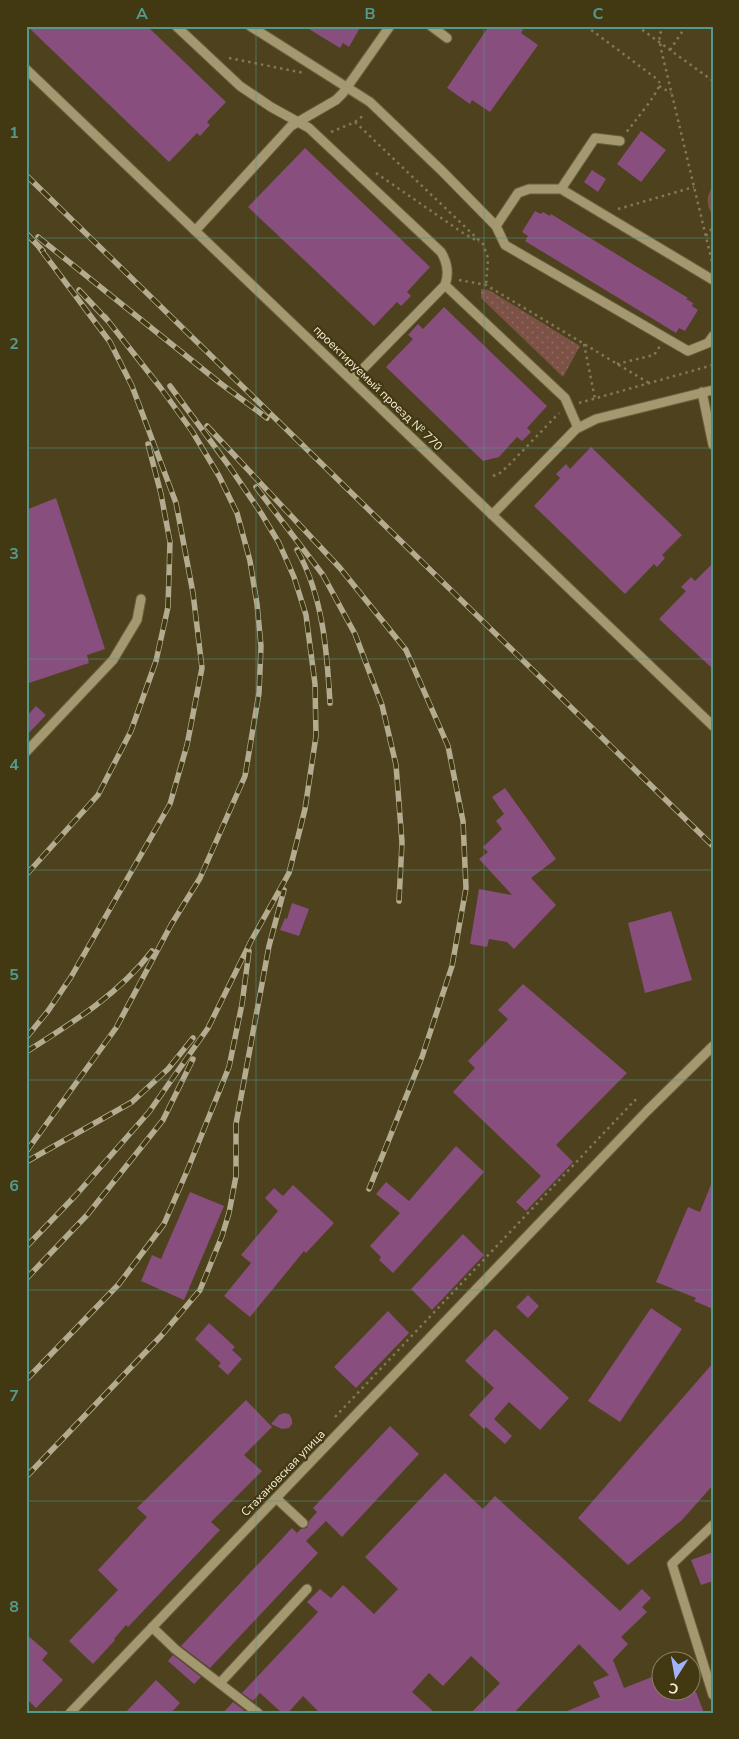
<svg xmlns="http://www.w3.org/2000/svg" width="739" height="1739" font-family="'Nunito Sans',sans-serif">
<defs>
<pattern id="park-dots" width="8" height="8" patternUnits="userSpaceOnUse" patternTransform="scale(1.25)"><rect width="8" height="8" fill="#7c5146"/><path d="M2 2h.1M6 6h.1" fill="none" stroke="#8f6a60" stroke-width="1.8" stroke-linecap="round"/></pattern>
</defs>
<rect width="100%" height="100%" fill="#4d421d"/>
<path fill="url(#park-dots)" d="M713 186V215C706 206 706 196 713 186Z
M481 289 489 290 580 346 563 377 481 298Z"/>
<path fill="#884e7d" d="M27 26H147L226 102 207 122 210 125 200 136 197 133 169 162Z
M304 26H361L349 47 343 43 340 48Z
M489 26H525L521 33 538 45 490 112 472 100 470 104 447 88Z
M641 131 666 150 641 182 617 164Z
M305 148 430 267 407 292 411 296 401 306 397 302 374 326 248 207Z
M592 170 606 179 598 192 584 182Z
M535 211 541 214 543 212 550 216 551 214 688 298 686 299 693 303 692 306 698 310 685 331 679 328 676 333 525 241 528 236 522 232Z
M444 307 547 406 527 428 531 432 522 441 517 437 499 457 483 461 386 367 413 339 408 335 418 324 423 329Z
M591 447 682 535 662 555 665 558 657 567 654 564 625 594 534 506 560 478 556 474 566 464 570 469Z
M56 498 105 649 87 655 89 663 26 684V510Z
M713 563V669L659 619 686 591 681 587 691 577 695 581Z
M36 706 46 715 26 736V717Z
M505 788 556 859 531 878 556 905 514 949 507 942 489 939 487 947 470 944 479 889 512 895 479 859 488 852 483 847 502 829 496 821 504 814 492 797Z
M292 903 309 909 299 936 280 930 285 918 287 919Z
M671 911 692 980 645 993 628 923Z
M523 984 627 1073 556 1145 573 1162 526 1211 516 1202 541 1176 453 1092 475 1068 468 1061 508 1019 498 1010Z
M456 1146 484 1172 393 1273 379 1260 381 1257 370 1246 400 1213 376 1194 386 1182 409 1201Z
M712 1182H713V1309L694 1301 696 1298 656 1282 688 1207 700 1212Z
M293 1185 334 1223 306 1253 304 1251 250 1317 224 1296 251 1263 241 1255 278 1211 265 1198 274 1188 283 1196Z
M190 1192 224 1206 184 1300 141 1281 152 1255 161 1259Z
M463 1234 484 1255 432 1310 411 1289Z
M528 1295 539 1306 528 1318 516 1307Z
M651 1308 682 1329 620 1422 588 1401Z
M388 1311 409 1333 356 1388 334 1367Z
M209 1323 235 1347 232 1350 242 1359 228 1375 218 1366 221 1363 195 1339Z
M495 1329 569 1398 540 1430 509 1402 494 1419 512 1436 505 1444 486 1427 484 1429 469 1415 494 1388 465 1361Z
M713 1363V1485L682 1520 628 1565 578 1518Z
M246 1400 272 1427 244 1455 262 1471 211 1522 220 1530 128 1627 126 1625 114 1639 115 1640 93 1664 69 1641 118 1590 98 1570 147 1517 137 1508Z
M284 1413 289 1414 292 1419V1424L289 1428 282 1429 271 1424 279 1415Z
M390 1426 419 1454 342 1537 326 1521 306 1541 318 1553 210 1668 181 1646 292 1528 297 1533 301 1529 307 1528 309 1521 317 1512 313 1508Z
M445 1473 483 1509 495 1496 620 1611 642 1589 651 1598 642 1607 647 1612 621 1637 628 1644 613 1660 624 1688 662 1673V1692H696L704 1713H563L600 1697 593 1682 609 1675 579 1644 514 1713H471L500 1683 471 1656 443 1686 429 1673 412 1692 435 1713H320L303 1696 288 1713H282L260 1693 253 1701 242 1693 318 1612 307 1602 320 1589 331 1598 343 1585 374 1614 398 1589 365 1557Z
M713 1552V1581L701 1585 691 1560Z
M26 1634 48 1653 42 1660 63 1680 36 1708 26 1698Z
M173 1655 201 1677 194 1684 168 1661Z
M156 1680 180 1703 171 1713H125Z
M233 1702 244 1710 242 1713H223Z"/>
<g fill="none" stroke-linecap="round" stroke-linejoin="round">
<g stroke="#685f3d" stroke-width="11">
<path id="minor" d="M176 26 240 86 271 107 309 128 441 252C447 262 449 274 445 285L565 398 578 428
M250 26 370 102 442 171 496 226 505 245 688 351 708 343 713 336
M431 26 447 38
M26 69 713 726
M561 189 595 138 620 141
M496 226 518 193 529 189H561L713 280
M195 231 291 126 336 100 343 93 390 26
M352 380 445 285
M702 392 713 445
M492 515 576 429 596 419 713 390
M26 752 113 660 137 620 141 599
M276 1498 303 1523
M713 1525 672 1564 713 1695
M152 1627 175 1649 258 1713
M220 1683 307 1589
M70 1713 647 1111 713 1046"/>
</g>
<path stroke="#817858" stroke-width="2.5" stroke-dasharray="2.5 4" stroke-linecap="butt" d="M586 26 657 79C659 82 660 82 659 86 656 96 633 123 626 133
M637 26 713 81
M665 26 659 35 661 49 713 266
M670 50 686 26
M229 58 304 73
M659 86 671 93
M355 122 483 244 488 258 486 285
M331 132 355 122 365 114
M376 173 463 233 479 242
M618 209 694 187
M706 236 713 227
M459 280 486 285 649 383
M584 344 595 399
M617 364 654 355 660 346
M579 403 713 365
M493 476 500 473 508 466 559 413
M335 1417 635 1100 639 1104
M55 1713 59 1708"/>
<use href="#minor" stroke="#a49870" stroke-width="9"/>
<g stroke="#b4ac91" stroke-width="5.5">
<path id="rail" d="M26 175 713 846
M26 233 43 251
M38 237 220 383 267 418
M79 290 108 321
M207 426 340 568 406 650 448 746 463 821 466 888 452 966 422 1057 369 1189
M256 487 323 575 355 634 382 705 396 765 402 842 399 901
M297 550C323 596 327 651 330 703
M26 875 98 795 131 731 156 661 168 607 170 542 161 494 148 444
M26 1038 48 1011 71 977 170 804 187 745 202 668 193 593 176 503 132 386 110 342 39 247
M26 1052C72 1023 119 994 152 951
M26 1152 116 1028 171 925 200 878 245 776 259 693 261 646 257 604 250 561 237 513 219 476 192 431 160 387 105 317
M26 1162 132 1102 168 1069 193 1038
M26 1247 76 1195 149 1112 208 1028 251 941 289 873 305 809 316 736 315 684 306 615 294 577 279 543 261 513 229 466 170 386
M26 1279 88 1214 163 1120 193 1059
M26 1380 119 1284 164 1224 187 1171 229 1067 242 1004 249 951
M26 1477 161 1336 200 1290 222 1236 229 1213 236 1176V1124L269 946 284 890"/>
</g>
<use href="#rail" stroke="#423811" stroke-width="4" stroke-dasharray="11" stroke-linecap="butt"/>
</g>
<path fill="none" stroke="#539a8e" stroke-width="1" stroke-opacity="0.55" d="M256 26V1713M484 26V1713M26 238H713M26 448H713M26 659H713M26 870H713M26 1080H713M26 1290H713M26 1501H713"/>
<g text-anchor="middle" stroke-width="4.5" stroke-linejoin="round" paint-order="stroke">
<g font-size="12" fill="#f3edd8" stroke="#423811">
<text transform="translate(378 388) rotate(44)" y="4">проектируемый проезд № 770</text>
<text transform="translate(283 1473) rotate(-46)" y="4">Стахановская улица</text>
</g>
</g>
<rect width="739" height="1739" fill="none" stroke="#423811" stroke-width="55"/>
<g transform="translate(676 1676) rotate(191)"><circle r="24" fill="#423811" stroke="#898061"/>
<path d="M0-4L9 19L0 12L-9 19Z" fill="#a2b2fd"/>
<text y="-8" font-size="14" font-weight="bold" text-anchor="middle" fill="#f3edd8">С</text>
</g>
<rect x="28" y="28" width="684" height="1684" fill="none" stroke="#539a8e" stroke-width="2"/>
<g font-size="16" text-anchor="middle" font-weight="bold" fill="#539a8e">
<text x="142" y="19">A</text>
<text x="370" y="19">B</text>
<text x="598" y="19">C</text>
<text x="14" y="138">1</text>
<text x="14" y="349">2</text>
<text x="14" y="559">3</text>
<text x="14" y="770">4</text>
<text x="14" y="980">5</text>
<text x="14" y="1191">6</text>
<text x="14" y="1401">7</text>
<text x="14" y="1612">8</text>
</g>
</svg>
